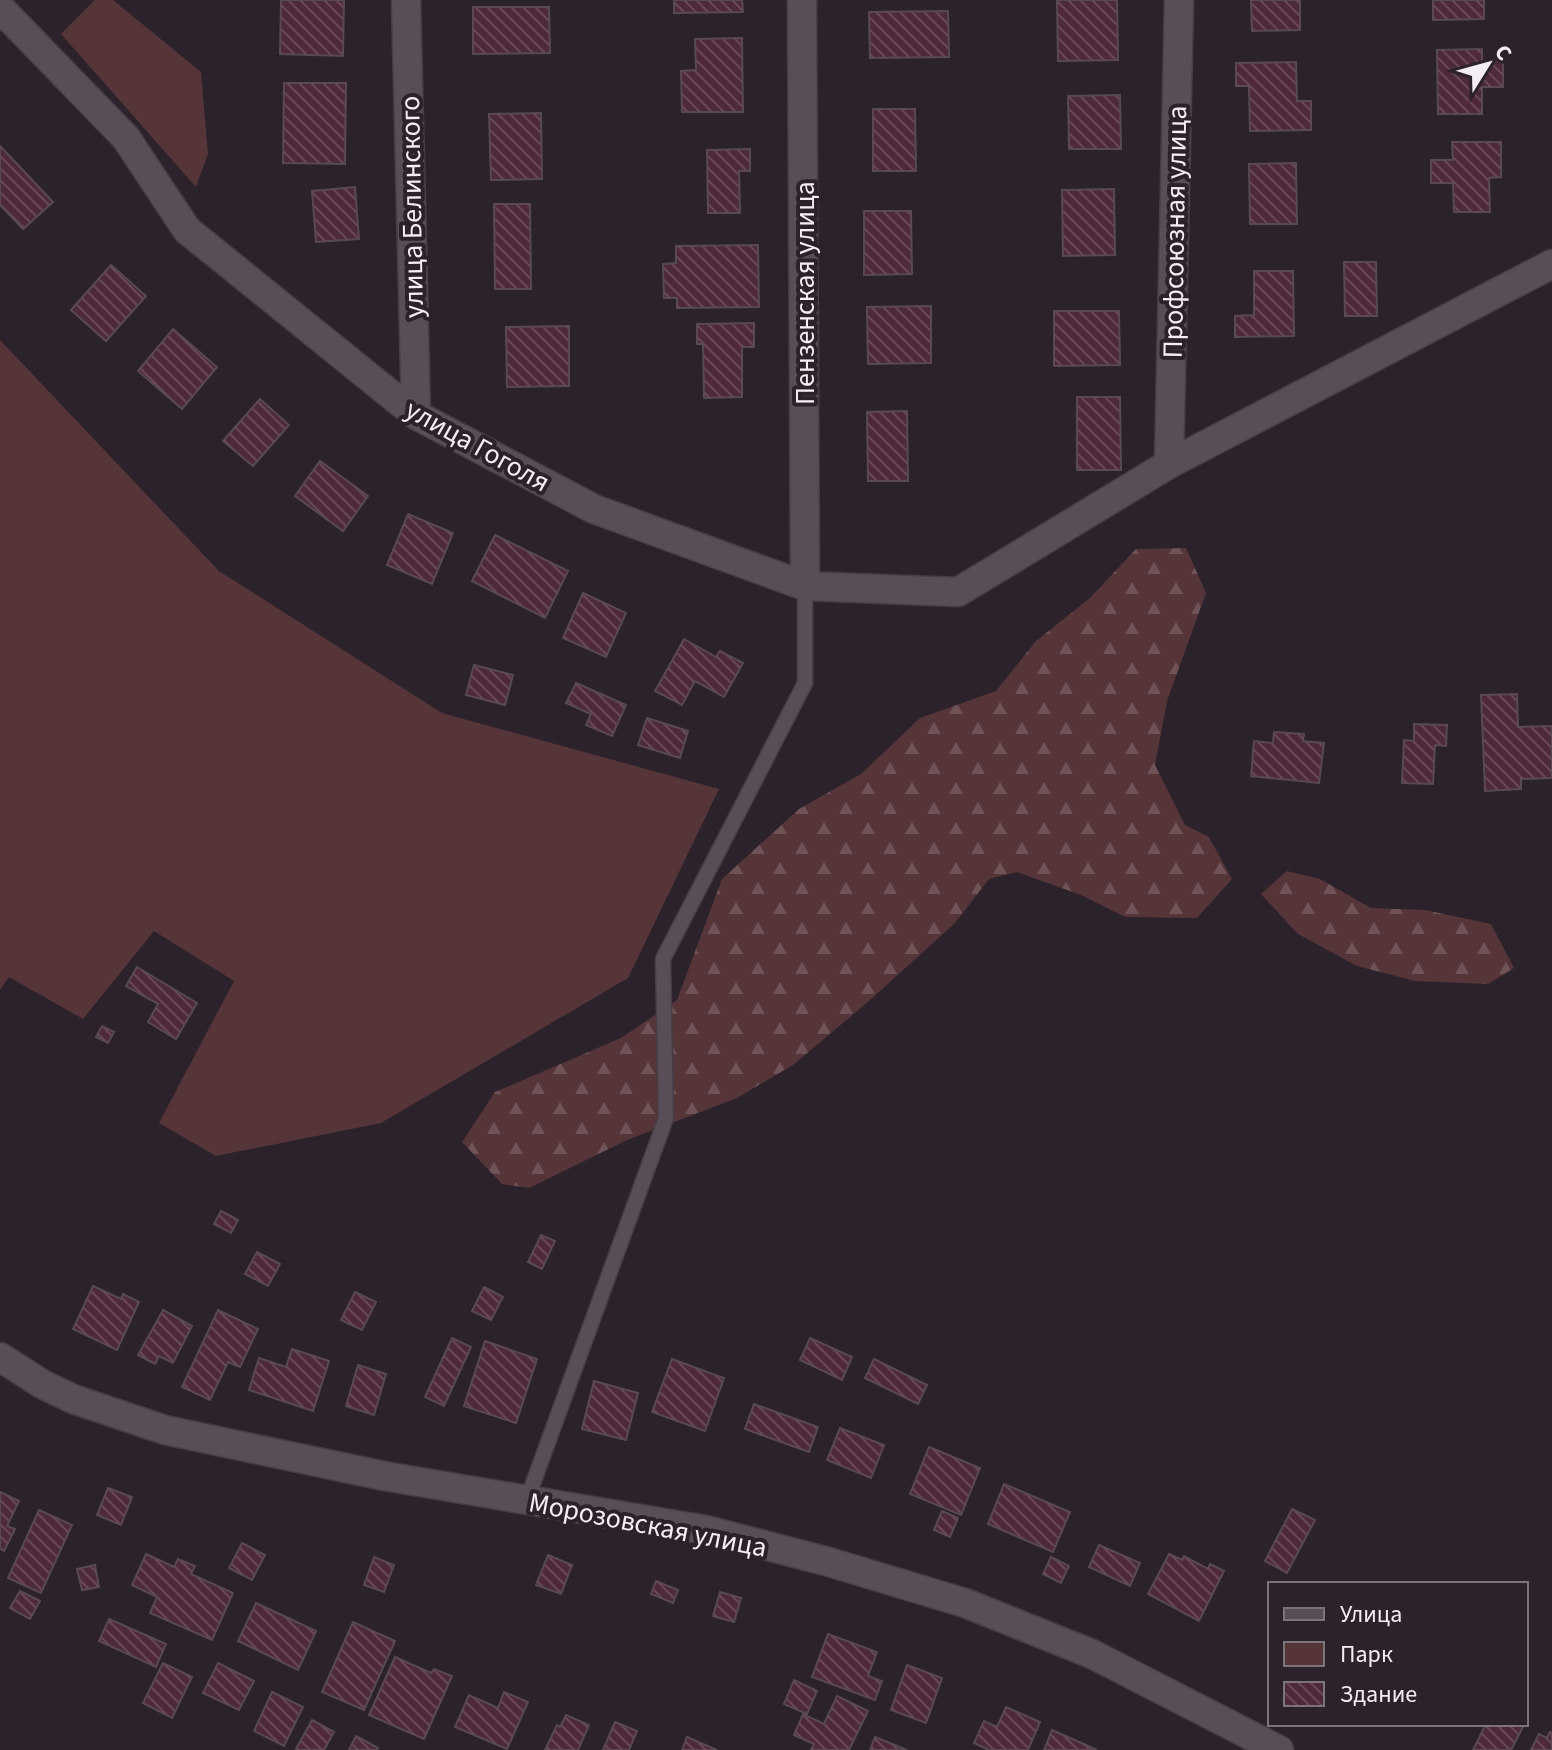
<svg xmlns="http://www.w3.org/2000/svg" width="1552" height="1750" font-family="'Source Sans 3',sans-serif">
<defs>
<pattern id="forest-firs" width="22" height="20" patternUnits="userSpaceOnUse" patternTransform="scale(2)"><rect width="22" height="20" fill="#563539"/><path d="M5 1l3.5 6h-7zM16 11l3.5 6h-7z" fill="#6f5356"/></pattern>
<pattern id="building-back-hatch" width="6" height="6" patternUnits="userSpaceOnUse" patternTransform="scale(2)"><rect width="6" height="6" fill="#4e293b"/><path d="M-1 5l2 2M0 0l6 6M5-1l2 2" fill="none" stroke="#684858"/></pattern>
</defs>
<rect width="100%" height="100%" fill="#2c222b"/>
<path fill="#563539" d="M95 0H113L201 72 208 154 196 187 61 34Z
M0 340 219 571 442 713 719 789 628 978 381 1123 216 1156 159 1123 234 981 154 931 83 1019 9 977 0 990Z"/>
<path fill="url(#forest-firs)" d="M1186 548 1206 593 1167 701 1155 765 1185 825 1209 837 1232 879 1197 918 1125 917 1081 895 1017 872 989 879 955 923 869 1001 793 1065 737 1098 627 1140 529 1188 502 1184 462 1142 495 1092 621 1038 677 1000 722 879 799 809 861 774 920 718 996 691 1036 641 1090 598 1136 549Z
M1287 871 1320 879 1371 908 1425 910 1491 924 1514 968 1488 984 1415 981 1357 966 1298 934 1261 894Z"/>
<path fill="url(#building-back-hatch)" stroke="#584a50" stroke-width="2" d="M281 0H344L343 56 280 54Z
M674 0H742L743 12 674 13Z
M1057 0H1117L1118 60 1058 61Z
M1251 0H1300V30L1252 31Z
M1433 0H1484V19L1433 20Z
M473 7H549L550 53 473 54Z
M948 11 949 57 870 58 869 12Z
M742 38 743 112H682L681 71 696 70 695 39Z
M1482 49V61H1503V87H1482V114H1438L1437 50Z
M1296 62 1297 101H1311V130L1250 131 1249 86H1236V63Z
M284 83H346L345 164 283 163Z
M1120 95 1121 149H1069L1068 96Z
M873 109H915L916 171H873Z
M541 113 542 179 491 180 489 114Z
M1452 142H1501V177L1489 178 1490 212H1454L1453 183H1431V160H1453Z
M0 146 53 202 23 229 0 205Z
M750 149V171H739L740 213H708L707 150Z
M1296 163 1297 224H1250L1249 164Z
M355 187 359 239 316 242 312 191Z
M1114 189 1115 255 1063 256 1062 190Z
M494 204H530L531 289H495Z
M864 211H911L912 274 864 275Z
M758 245 759 307 677 308V298H664L663 264 676 263V246Z
M1344 262H1376L1377 316H1345Z
M111 265 146 296 106 341 71 310Z
M1254 271H1293L1294 336 1235 337V316L1254 315Z
M931 306V363L868 364 867 307Z
M1054 311H1119L1120 365 1054 366Z
M754 323V347H742V397L704 398 703 344H697V324Z
M569 326V386L507 387 506 327Z
M173 329 217 367 182 409 138 371Z
M1077 397H1120L1121 470H1077Z
M260 399 289 425 253 466 223 441Z
M907 411 908 481H868L867 412Z
M320 461 368 496 343 531 295 496Z
M408 514 453 533 432 584 387 565Z
M495 535 568 571 545 618 472 581Z
M583 593 626 613 606 657 563 638Z
M684 639 716 657 720 651 743 663 724 697 695 681 682 705 655 691Z
M474 665 513 675 505 705 466 695Z
M576 683 626 705 612 736 586 725 591 714 566 703Z
M1517 694 1518 727 1552 726V778L1521 779V789L1485 791 1481 695Z
M647 718 688 731 680 758 638 745Z
M1414 724 1447 725 1446 746 1435 745 1433 784 1402 783 1404 740 1414 741Z
M1274 732 1304 734 1303 741 1324 743 1319 783 1251 776 1254 741 1273 743Z
M137 967 197 1003 176 1039 148 1022 158 1004 126 986Z
M102 1026 114 1032 108 1043 96 1037Z
M221 1211 238 1220 231 1233 214 1224Z
M541 1235 555 1241 542 1269 528 1262Z
M257 1252 280 1264 268 1286 245 1274Z
M93 1286 121 1299 123 1294 139 1302 117 1350 73 1329Z
M484 1287 503 1297 491 1320 472 1311Z
M355 1292 376 1302 362 1330 341 1320Z
M163 1310 192 1326 173 1363 159 1356 155 1364 138 1355Z
M218 1310 258 1329 240 1367 228 1362 210 1400 182 1387Z
M452 1338 471 1347 444 1406 425 1397Z
M810 1338 852 1357 842 1380 800 1360Z
M485 1341 537 1359 516 1423 464 1406Z
M292 1349 329 1361 313 1411 249 1390 259 1358 286 1367Z
M672 1359 724 1378 705 1431 652 1412Z
M874 1359 927 1385 918 1404 865 1378Z
M358 1365 386 1374 374 1415 346 1406Z
M594 1381 638 1393 626 1440 582 1429Z
M754 1404 818 1427 809 1452 745 1429Z
M840 1428 884 1445 871 1478 827 1460Z
M929 1447 980 1468 961 1515 910 1494Z
M1004 1484 1070 1512 1053 1552 988 1524Z
M108 1488 132 1497 121 1525 97 1515Z
M0 1492 19 1501 7 1526 15 1529 4 1551 0 1549Z
M1292 1509 1315 1520 1287 1573 1265 1561Z
M39 1510 72 1525 41 1593 8 1578Z
M942 1511 958 1518 950 1537 934 1530Z
M242 1543 265 1555 252 1580 229 1568Z
M1099 1545 1140 1563 1130 1586 1089 1567Z
M146 1554 174 1567 178 1559 195 1566 191 1574 233 1593 212 1640 150 1613 157 1597 132 1585Z
M1169 1554 1182 1560 1184 1556 1208 1569 1210 1564 1224 1571 1199 1621 1148 1594Z
M548 1555 572 1565 561 1594 536 1585Z
M374 1557 394 1565 384 1592 364 1585Z
M1051 1557 1069 1566 1061 1583 1043 1574Z
M95 1565 99 1587 82 1590 77 1569Z
M656 1581 678 1590 673 1603 651 1594Z
M20 1591 40 1601 30 1619 10 1608Z
M720 1592 741 1598 734 1622 713 1616Z
M256 1603 316 1631 298 1670 238 1641Z
M109 1619 166 1644 156 1667 99 1641Z
M353 1622 395 1641 364 1710 322 1692Z
M828 1634 877 1652 868 1676 882 1681 875 1700 812 1677Z
M395 1657 431 1673 434 1669 452 1676 424 1739 369 1715Z
M163 1663 192 1677 172 1718 143 1703Z
M218 1663 254 1681 239 1710 203 1693Z
M907 1665 942 1678 926 1723 891 1710Z
M794 1680 817 1691 807 1714 784 1704Z
M272 1692 303 1707 284 1746 254 1731Z
M504 1692 528 1702 507 1749 455 1727 469 1695 498 1708Z
M837 1696 868 1711 849 1750H811L814 1744 794 1735 803 1714 824 1724Z
M1006 1707 1040 1722 1028 1750H989L974 1743 984 1721 997 1727Z
M566 1715 589 1725 578 1750H545L557 1725 560 1727Z
M312 1720 334 1732 324 1750H299L296 1749Z
M615 1722 637 1731 629 1750H603Z
M1486 1724H1521L1524 1725 1511 1750H1473Z
M1052 1730 1097 1750H1044Z
M1550 1732 1552 1733V1750H1531L1539 1734 1547 1738Z
M356 1736 378 1748 377 1750H349Z
M687 1737 717 1750H682Z
M875 1737 907 1750H870Z"/>
<g fill="none" stroke-linecap="round" stroke-linejoin="round">
<g stroke="#453e44" stroke-width="17">
<path id="lane" d="M527 1500 666 1118 663 959 805 683V586"/>
</g>
<g stroke="#453e44" stroke-width="31">
<path id="street" d="M406 0 416 415
M802 0 805 586
M0 8 126 138 187 230 416 415 594 509 805 586 958 592 1169 464 1552 264
M1169 464 1179 0
M0 1357 42 1384 73 1399 165 1430 384 1476 706 1530 829 1562 965 1603 1092 1654 1279 1750"/>
</g>
<use href="#lane" stroke="#594e58" stroke-width="14"/>
<use href="#street" stroke="#594e58" stroke-width="28"/>
</g>
<g text-anchor="middle" stroke-width="8" stroke-linejoin="round" paint-order="stroke">
<g font-size="28" fill="#f4edf3" stroke="#2c222b">
<text transform="translate(411 207) rotate(-91)" y="10">улица Белинского</text>
<text transform="translate(1174 232) rotate(-89)" y="10">Профсоюзная улица</text>
<text transform="translate(804 293) rotate(-90)" y="10">Пензенская улица</text>
<text transform="translate(478 445) rotate(29)" y="10">улица Гоголя</text>
<text transform="translate(648 1524) rotate(11)" y="10">Морозовская улица</text>
</g>
</g>
<rect x="1268" y="1582" width="260" height="144" fill="#2c222b" stroke="#7c737b" stroke-width="2"/>
<rect x="1284" y="1608" width="40" height="12" fill="#594e58" stroke="#7c737b" stroke-width="2"/>
<text x="1340" y="1622" font-size="24" fill="#f4edf3">Улица</text>
<rect x="1284" y="1642" width="40" height="24" fill="#563539" stroke="#7c737b" stroke-width="2"/>
<text x="1340" y="1662" font-size="24" fill="#f4edf3">Парк</text>
<rect x="1284" y="1682" width="40" height="24" fill="url(#building-back-hatch)" stroke="#7c737b" stroke-width="2"/>
<text x="1340" y="1702" font-size="24" fill="#f4edf3">Здание</text>
<g transform="translate(1488 64) rotate(53)" stroke="#2c222b" stroke-width="6" paint-order="stroke">
<path d="M0-6L14 30L0 20L-14 30Z" fill="#f4edf3"/>
<text y="-12" font-size="22" font-weight="bold" text-anchor="middle" fill="#f4edf3">С</text>
</g>
</svg>
